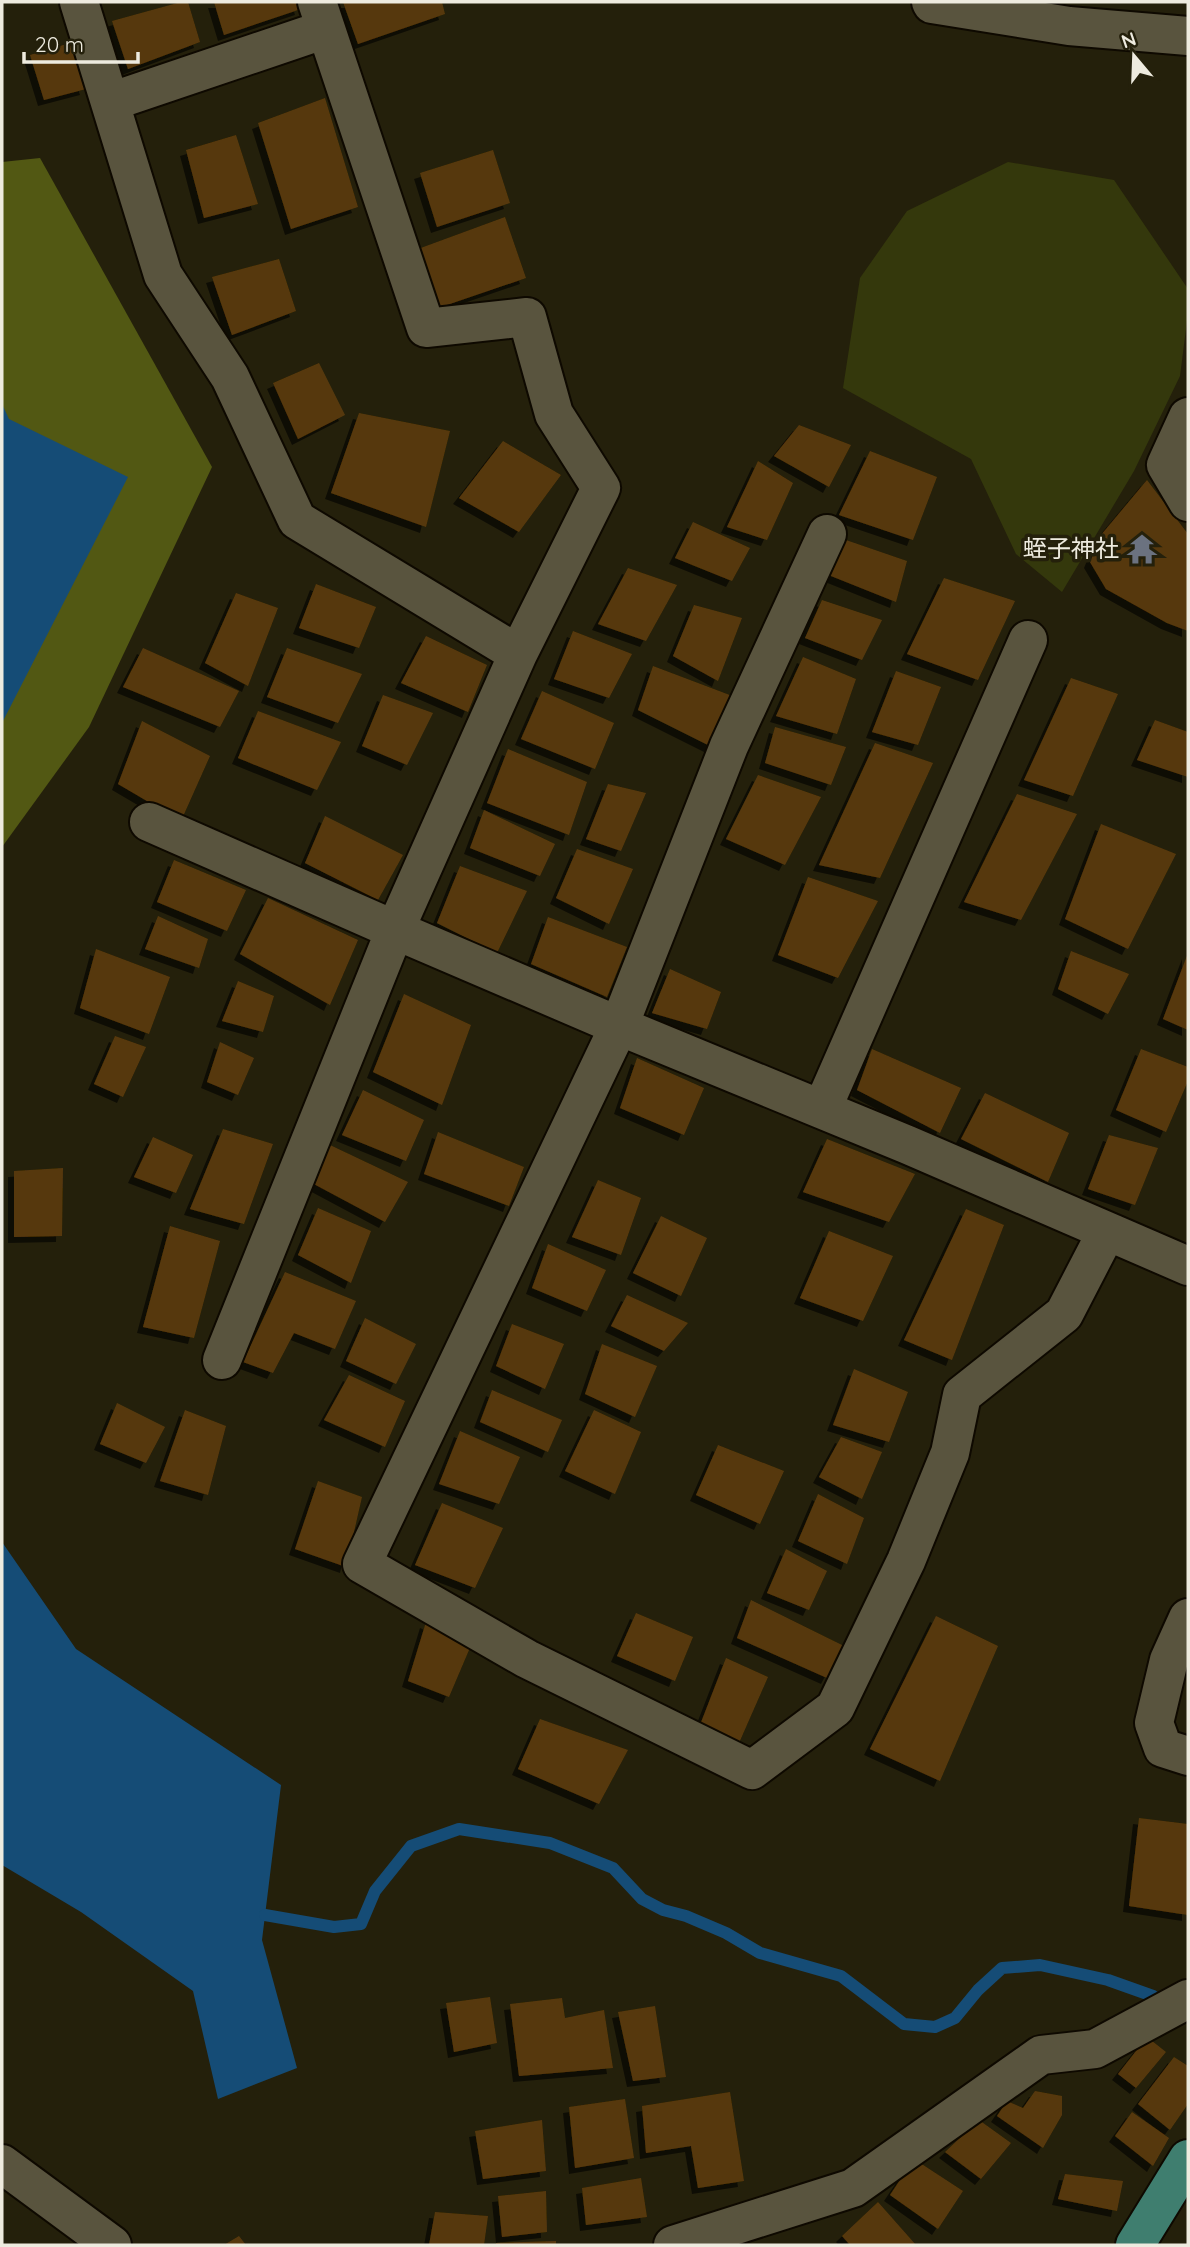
<svg xmlns="http://www.w3.org/2000/svg" width="1190" height="2247" font-family="Quicksand,'Noto Sans JP',sans-serif">
<defs>
<filter id="shadow"><feDropShadow dx="-6" dy="6" stdDeviation="0" flood-color="#0009"/></filter>
</defs>
<rect width="100%" height="100%" fill="#24200b"/>
<path fill="#34380c" d="M1008 162 1114 180 1188 289V313L1180 376 1134 471 1062 592 1016 554 971 459 843 388 860 278 907 211Z"/>
<path fill="#525813" d="M40 158 212 467 89 727 2 847V162Z"/>
<path fill="#154c76" d="M2 404 9 419 128 477 2 723Z
M2 1542 76 1649 281 1785 262 1940 297 2068 218 2099 193 1991 81 1912 2 1865Z"/>
<g fill="none" stroke-linecap="round" stroke-linejoin="round">
<path stroke="#154c76" stroke-width="12" d="M265 1915 334 1927 361 1924 375 1891 411 1846 459 1829 550 1843 613 1868 642 1899 663 1910 686 1916 726 1933 760 1953 841 1976 904 2024 935 2027 955 2018 978 1990 1002 1968 1040 1965 1108 1980 1153 1996 1167 2005"/>
</g>
<path fill="#57380a" filter="url(#shadow)" d="M181 2H188L200 42 128 69 112 21Z
M214 2H299L301 9 224 35Z
M343 2H442L445 14 358 44Z
M70 43 86 89 44 100 30 55Z
M325 98 358 207 291 229 258 123Z
M236 135 258 204 204 218 186 150Z
M493 150 510 203 437 227 420 173Z
M505 217 526 278 438 308 418 249Z
M279 259 296 311 232 335 212 277Z
M319 363 345 415 298 439 273 383Z
M359 413 450 431 426 527 331 493Z
M799 425 851 445 829 487 774 456Z
M503 441 561 475 519 532 459 498Z
M870 451 937 477 913 540 839 515Z
M758 461 793 483 767 540 727 527Z
M1147 480 1188 534V631L1167 623 1106 589 1090 562 1101 535Z
M693 522 750 548 732 581 675 558Z
M843 539 907 561 896 602 826 574Z
M628 568 677 585 646 641 598 624Z
M944 578 1015 601 978 680 907 654Z
M316 584 376 607 359 648 299 628Z
M236 593 278 608 248 686 205 663Z
M822 600 882 620 862 660 805 638Z
M694 605 742 618 718 681 673 656Z
M573 631 632 654 609 698 554 679Z
M426 636 487 665 468 712 401 683Z
M143 648 239 691 220 727 123 687Z
M287 648 362 674 338 723 267 697Z
M803 657 856 679 837 734 776 716Z
M653 666 735 697 714 748 638 710Z
M896 671 941 687 918 745 872 732Z
M1071 678 1118 694 1073 796 1024 780Z
M542 691 614 723 595 769 521 739Z
M383 695 433 713 407 765 362 746Z
M258 711 341 742 317 790 238 758Z
M1155 720 1188 732V777L1137 760Z
M142 721 210 756 181 821 118 784Z
M775 727 846 747 831 785 765 763Z
M875 743 933 763 880 878 819 865Z
M508 749 587 782 569 835 487 803Z
M758 775 821 797 785 865 726 839Z
M608 784 646 793 621 851 586 839Z
M1017 794 1077 814 1021 920 964 902Z
M484 810 555 844 540 876 470 848Z
M325 816 403 855 378 900 305 863Z
M1101 824 1176 854 1128 949 1065 919Z
M577 849 633 869 609 924 556 898Z
M174 860 246 890 227 931 157 902Z
M460 866 527 891 497 953 437 923Z
M808 877 878 901 838 978 778 955Z
M268 898 358 940 330 1005 240 954Z
M158 916 208 939 199 968 145 949Z
M548 917 627 947 607 997 531 964Z
M96 949 170 977 149 1034 80 1008Z
M1071 951 1129 974 1108 1014 1058 989Z
M1188 953V1030L1163 1019Z
M670 969 721 992 707 1029 652 1013Z
M238 981 274 996 263 1032 222 1021Z
M404 994 471 1025 442 1105 373 1072Z
M115 1036 146 1047 123 1097 94 1084Z
M220 1042 254 1058 238 1095 207 1082Z
M872 1049 961 1088 940 1133 857 1090Z
M1141 1049 1188 1067V1081L1166 1132 1116 1110Z
M637 1058 704 1088 684 1135 620 1108Z
M363 1090 424 1120 406 1161 342 1135Z
M985 1093 1069 1133 1048 1182 961 1139Z
M223 1129 273 1144 244 1224 190 1209Z
M438 1132 524 1167 509 1206 424 1174Z
M1109 1135 1158 1148 1135 1205 1088 1189Z
M153 1137 193 1155 176 1193 134 1177Z
M827 1139 915 1174 889 1222 803 1192Z
M330 1145 408 1182 385 1222 312 1183Z
M63 1168 62 1236 14 1237V1171Z
M598 1180 641 1198 621 1255 572 1237Z
M318 1208 371 1231 351 1283 298 1255Z
M966 1209 1004 1225 952 1360 904 1340Z
M661 1216 707 1238 681 1296 633 1273Z
M170 1226 220 1241 194 1338 143 1327Z
M829 1231 893 1256 863 1321 800 1298Z
M548 1244 606 1270 587 1311 532 1288Z
M285 1272 356 1301 335 1349 294 1333 273 1373 243 1362Z
M627 1295 688 1323 664 1351 611 1326Z
M365 1318 416 1344 396 1384 346 1361Z
M512 1324 564 1344 545 1389 496 1366Z
M602 1344 657 1366 635 1417 585 1394Z
M854 1369 908 1392 889 1442 833 1425Z
M349 1375 405 1401 385 1447 324 1420Z
M492 1390 562 1420 548 1452 480 1422Z
M117 1403 165 1427 146 1463 100 1444Z
M185 1410 226 1426 208 1495 160 1481Z
M594 1410 641 1432 615 1494 565 1471Z
M460 1431 520 1457 499 1504 439 1484Z
M841 1437 882 1452 862 1499 819 1477Z
M718 1445 784 1471 760 1524 696 1495Z
M318 1481 362 1497 346 1567 295 1549Z
M818 1494 864 1518 847 1564 798 1541Z
M442 1503 503 1528 475 1588 415 1565Z
M786 1549 827 1571 809 1610 767 1593Z
M751 1600 844 1646 827 1678 737 1638Z
M636 1613 693 1637 675 1681 617 1656Z
M936 1616 998 1646 940 1781 870 1749Z
M426 1622 472 1643 449 1697 408 1681Z
M726 1658 768 1677 739 1743 700 1725Z
M540 1719 628 1750 599 1804 518 1769Z
M1139 1818 1188 1824V1915L1129 1906Z
M490 1997 497 2043 454 2052 446 2003Z
M562 1998 565 2018 604 2010 613 2068 519 2076 510 2004Z
M655 2006 666 2077 633 2081 618 2012Z
M1147 2037 1166 2052 1136 2088 1118 2074Z
M1174 2057 1188 2066V2104L1170 2130 1138 2104Z
M1035 2091 1062 2096V2115L1043 2148 997 2116 1007 2101 1023 2108Z
M730 2092 744 2181 698 2188 691 2146 646 2153 642 2106Z
M625 2099 634 2158 575 2168 569 2107Z
M1132 2112 1169 2138 1153 2166 1115 2136Z
M542 2120 546 2171 483 2179 475 2131Z
M979 2120 1011 2143 981 2179 945 2152Z
M914 2159 963 2191 938 2229 890 2195Z
M1065 2174 1123 2181 1117 2211 1058 2199Z
M641 2178 647 2217 586 2225 582 2188Z
M546 2191 547 2232 502 2237 498 2196Z
M878 2202 916 2245H850L842 2236Z
M435 2212 488 2216 484 2245H429Z
M239 2236 246 2245H224Z
M556 2241V2245H496V2243Z"/>
<g fill="none" stroke-linecap="round" stroke-linejoin="round">
<g stroke="#0e0900" stroke-width="42">
<path id="minor" d="M79 2 163 275 230 377 297 520 518 654
M931 2 932 4 1069 26 1188 36
M110 102 326 29
M1188 417 1166 465 1188 502
M827 534 729 746 619 1026 362 1564 527 1659 752 1770 835 1708 906 1561 950 1453 962 1395 1064 1314 1107 1231
M149 822 395 930 619 1026 908 1145 1188 1266
M822 1109 1028 640
M222 1360 395 930 518 654 601 488 554 414 527 317 426 328 317 2
M1188 1618 1169 1660 1154 1723 1163 1748 1188 1756
M2 2164 112 2245
M673 2245 853 2188 1041 2055 1095 2049 1188 1999"/>
</g>
<g stroke="#0e0900" stroke-width="42">
<path id="major" d="M1135 2245 1188 2159"/>
</g>
<use href="#minor" stroke="#59543e" stroke-width="38"/>
<use href="#major" stroke="#3f7e6f" stroke-width="38"/>
</g>
<defs>
<g id="temple-bare" transform="scale(2.415)"><path d="M0-6L5-2H3V0L6.5 2.5H4V6H1.5V3h-3V6H-4V2.5H-6.5L-3 0V-2H-5Z" fill="#6b7280" stroke="#24200b" stroke-width="2.5" paint-order="stroke"/></g>
</defs>
<g fill-rule="evenodd">
<use href="#temple-bare" x="1142" y="549"/>
</g>
<g text-anchor="middle" stroke-width="7" stroke-linejoin="round" paint-order="stroke">
<g font-size="24" fill="#eeebdf" stroke="#24200b" text-anchor="end">
<text x="1119" y="557">蛭子神社</text>
</g>
</g>
<rect width="1190" height="2247" fill="none" stroke="#eeebdf" stroke-width="7"/>
<g transform="translate(1134 56) rotate(341)" stroke="#24200b" stroke-width="5" paint-order="stroke">
<path d="M0-5L12 26L0 18L-12 26Z" fill="#eeebdf"/>
<text y="-10" font-size="19" font-weight="bold" text-anchor="middle" fill="#eeebdf">N</text>
</g>
<path d="M24 52v10h114v-10" fill="none" stroke="#eeebdf" stroke-width="3.5"/>
<text x="35" y="52" font-size="21" fill="#eeebdf" stroke="#24200b" stroke-width="5" paint-order="stroke">20 m</text>
</svg>
